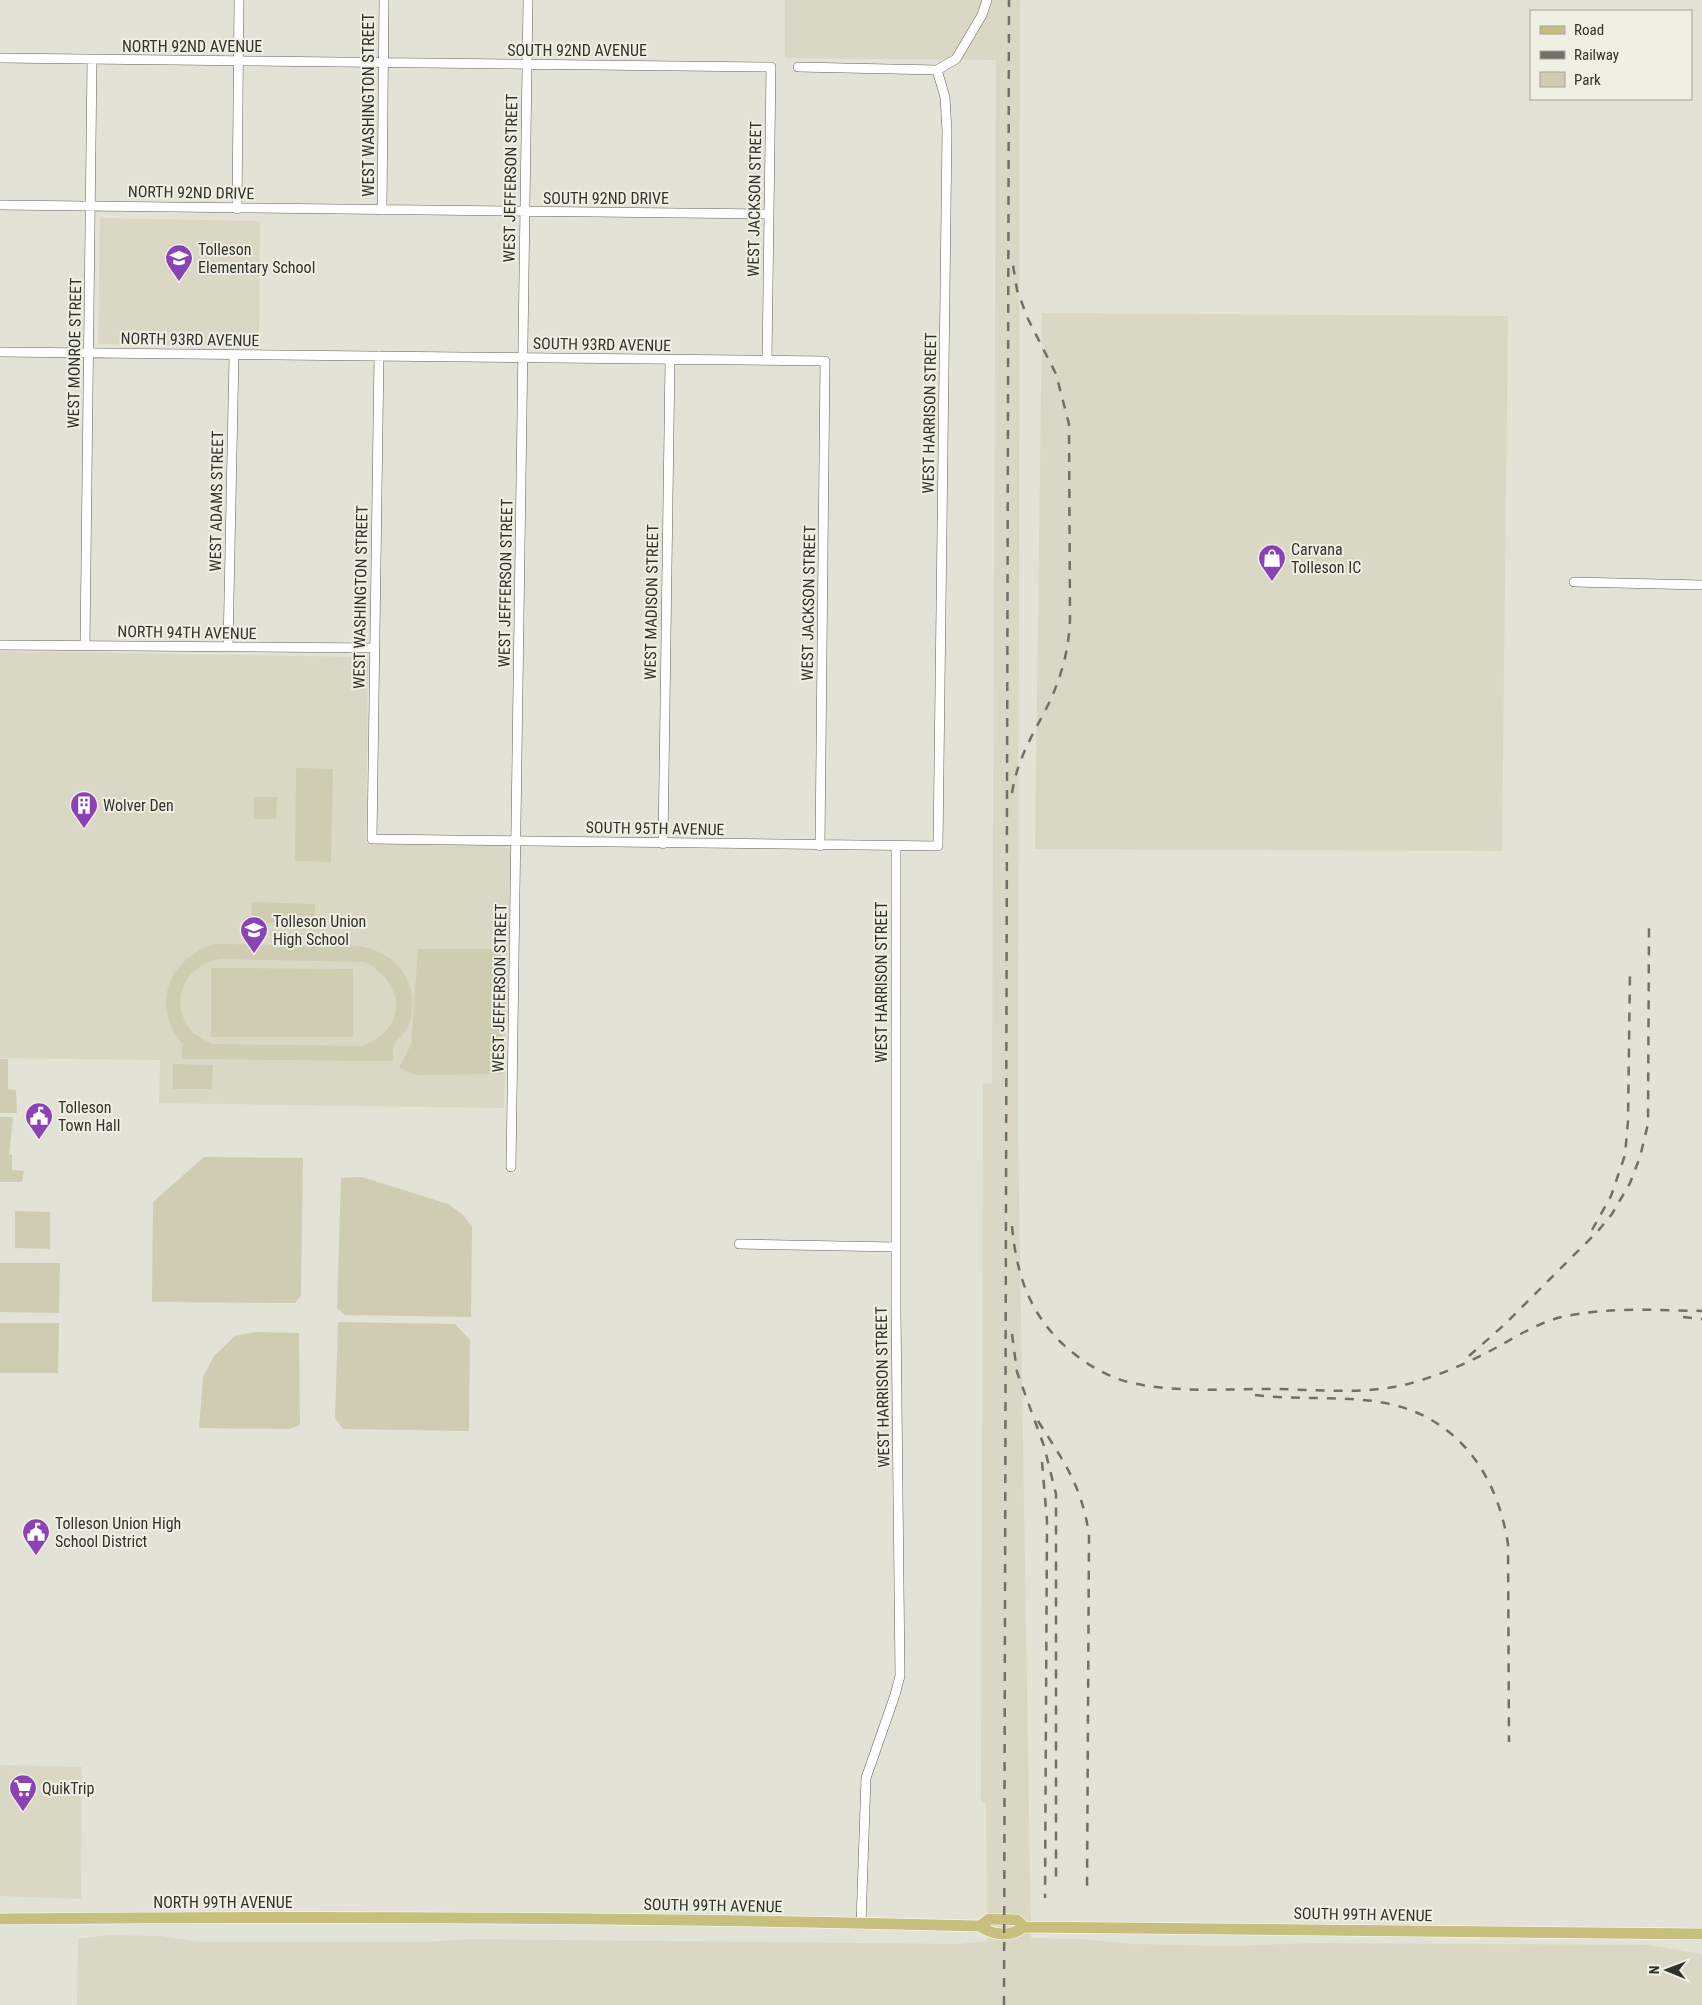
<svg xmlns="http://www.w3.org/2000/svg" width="1702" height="2005" font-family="'Roboto Condensed',sans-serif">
<rect width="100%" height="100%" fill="#e3e2d6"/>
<path fill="#dad8c4" d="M785 0H1020L1018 1127 1031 1938 1081 1939 1131 1944 1232 1946 1314 1943 1648 1945 1702 1954V2005H77L78 1939 110 1935 160 1936 200 1942H423L471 1939 960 1944 987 1941 986 1803 981 1802 983 1084 992 1083 996 60 785 58Z
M100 218 260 221 259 347 98 344Z
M1042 313 1508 316 1502 851 1035 849Z
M0 651 366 657 368 660 366 843 503 845 511 850 504 1108 159 1103 160 1060 0 1058Z
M0 1765 82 1767 81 1899 0 1896Z"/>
<path fill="#cfccb2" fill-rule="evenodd" d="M296 768 333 769 331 862 295 861Z
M254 797H277L276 819H254Z
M252 902 315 904 314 925 251 923Z
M215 944 358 946C397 951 422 985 409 1024 406 1033 398 1038 394 1046 392 1050 393 1057 393 1061L182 1059V1045H184C149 1008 168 958 215 944ZM221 959 365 962C406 984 408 1029 362 1046L212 1044C203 1039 192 1034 187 1025 169 996 189 963 221 959Z
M418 949H501L503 1074 416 1075 399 1068 411 1045Z
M211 968 353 969V1037H211Z
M0 1059H8V1089L16 1090 17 1113H0Z
M173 1064 213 1065 212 1089H173Z
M0 1117H13L9 1155H12V1170L24 1171 22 1182H0Z
M204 1157 303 1158 301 1295 295 1303 152 1302 153 1202Z
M362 1177 448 1204 462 1214 472 1226 471 1317 345 1315 337 1308 341 1178Z
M15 1211 50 1212V1249L15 1248Z
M0 1263H60L59 1313 0 1312Z
M338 1322 455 1324 470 1340 469 1431 343 1429 335 1418Z
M0 1323H59L58 1373H0Z
M256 1332 299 1333 300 1425 289 1429 199 1428 203 1377 214 1356 235 1336Z"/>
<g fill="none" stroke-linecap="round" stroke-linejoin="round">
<g stroke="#636257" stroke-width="10">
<path id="minor" d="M0 58 771 67 767 361
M798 67 937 70 956 59 982 15 987 0
M0 205 769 214
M237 209 239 0
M382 210 384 0
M0 352 825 361 820 846
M379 356 372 839 938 846 947 132 945 97 937 70
M1574 582 1702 585
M0 645 374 648
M85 645 92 61
M228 647 234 355
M663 844 670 360
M511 1167 528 0
M739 1244 896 1247
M861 1923 866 1778 895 1695 900 1676 896 1311V846"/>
</g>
<g stroke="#fff" stroke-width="12">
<path id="major" d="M0 1919C327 1916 654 1917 980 1926 994 1936 1011 1937 1024 1927L1702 1934
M980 1926 989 1919 1017 1920 1024 1927"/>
</g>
<use href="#minor" stroke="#fff" stroke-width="9"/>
<use href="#major" stroke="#c8bf7f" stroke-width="11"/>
<path stroke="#706f68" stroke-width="2.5" stroke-dasharray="9 9" stroke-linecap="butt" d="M1012 793C1017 760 1032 736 1047 707 1061 679 1069 650 1070 619L1069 424 1056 374 1028 319 1017 290 1013 265
M1012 1226C1017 1282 1034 1325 1081 1359 1095 1369 1112 1378 1128 1382 1172 1393 1222 1389 1268 1389 1312 1389 1360 1395 1404 1385 1432 1378 1464 1365 1490 1351 1513 1339 1536 1323 1562 1317 1605 1307 1658 1310 1702 1311
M1592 1230 1611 1196 1625 1155 1628 1121 1630 972
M1683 1317 1702 1319
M1012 1334 1017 1372 1044 1446 1056 1494V1885
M1469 1356 1504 1325 1598 1231 1612 1214 1630 1183 1640 1157 1648 1124 1649 927
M1255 1395C1294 1400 1334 1396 1373 1401 1452 1411 1496 1468 1508 1544L1509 1742
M1038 1421C1064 1462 1081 1484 1089 1534L1087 1893
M1042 1462 1047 1521 1045 1898
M1004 2005 1009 0"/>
</g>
<defs>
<g id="school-pin" transform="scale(1.4375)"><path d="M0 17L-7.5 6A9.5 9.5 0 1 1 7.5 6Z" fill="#8a42b5" stroke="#f0efe3"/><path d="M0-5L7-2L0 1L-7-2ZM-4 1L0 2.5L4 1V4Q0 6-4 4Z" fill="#fff"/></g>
<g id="shop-pin" transform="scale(1.4375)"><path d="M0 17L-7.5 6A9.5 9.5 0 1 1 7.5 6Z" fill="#8a42b5" stroke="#f0efe3"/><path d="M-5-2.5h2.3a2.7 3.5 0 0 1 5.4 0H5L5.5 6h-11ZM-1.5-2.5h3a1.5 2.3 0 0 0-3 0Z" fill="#fff"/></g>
<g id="building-pin" transform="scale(1.4375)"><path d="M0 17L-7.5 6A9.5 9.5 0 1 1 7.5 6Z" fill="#8a42b5" stroke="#f0efe3"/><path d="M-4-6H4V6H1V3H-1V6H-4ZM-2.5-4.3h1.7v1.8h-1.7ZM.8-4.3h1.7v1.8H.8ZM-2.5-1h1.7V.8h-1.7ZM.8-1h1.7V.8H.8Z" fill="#fff"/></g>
<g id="civic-pin" transform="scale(1.4375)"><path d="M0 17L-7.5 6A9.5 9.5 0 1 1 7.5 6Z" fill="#8a42b5" stroke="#f0efe3"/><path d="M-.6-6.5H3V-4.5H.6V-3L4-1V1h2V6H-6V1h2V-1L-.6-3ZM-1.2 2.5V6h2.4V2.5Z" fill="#fff"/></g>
<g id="supermarket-pin" transform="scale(1.4375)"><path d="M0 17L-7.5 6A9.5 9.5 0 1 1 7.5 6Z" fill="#8a42b5" stroke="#f0efe3"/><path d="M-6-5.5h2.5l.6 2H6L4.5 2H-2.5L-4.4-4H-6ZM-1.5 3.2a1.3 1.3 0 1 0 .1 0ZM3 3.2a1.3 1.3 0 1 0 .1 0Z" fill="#fff"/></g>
</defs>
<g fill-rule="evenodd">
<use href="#school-pin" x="179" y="258"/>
<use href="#shop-pin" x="1272" y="558"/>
<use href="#building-pin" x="84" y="805"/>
<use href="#school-pin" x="254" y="930"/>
<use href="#civic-pin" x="39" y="1116"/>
<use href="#civic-pin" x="36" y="1532"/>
<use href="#supermarket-pin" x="23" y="1788"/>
</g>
<g text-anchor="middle" stroke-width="4" stroke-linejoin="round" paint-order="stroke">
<g font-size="16" fill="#32322d" stroke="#f0efe3">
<text x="192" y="52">NORTH 92ND AVENUE</text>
<text x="577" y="56">SOUTH 92ND AVENUE</text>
<text transform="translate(368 105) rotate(-90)" y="6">WEST WASHINGTON STREET</text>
<text transform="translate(510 178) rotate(-89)" y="6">WEST JEFFERSON STREET</text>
<text transform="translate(191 192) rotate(1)" y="6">NORTH 92ND DRIVE</text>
<text x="606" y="204">SOUTH 92ND DRIVE</text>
<text transform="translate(754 199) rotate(-89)" y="6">WEST JACKSON STREET</text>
<text transform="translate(190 339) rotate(1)" y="6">NORTH 93RD AVENUE</text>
<text transform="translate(602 344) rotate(1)" y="6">SOUTH 93RD AVENUE</text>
<text transform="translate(74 353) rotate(-89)" y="6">WEST MONROE STREET</text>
<text transform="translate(929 413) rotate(-89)" y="6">WEST HARRISON STREET</text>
<text transform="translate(216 501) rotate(-89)" y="6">WEST ADAMS STREET</text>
<text transform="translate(505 583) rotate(-89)" y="6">WEST JEFFERSON STREET</text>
<text transform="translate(360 597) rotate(-89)" y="6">WEST WASHINGTON STREET</text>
<text transform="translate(651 602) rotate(-89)" y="6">WEST MADISON STREET</text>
<text transform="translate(808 603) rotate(-89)" y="6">WEST JACKSON STREET</text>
<text transform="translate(187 632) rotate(1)" y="6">NORTH 94TH AVENUE</text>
<text transform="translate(655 828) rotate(1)" y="6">SOUTH 95TH AVENUE</text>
<text transform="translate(881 982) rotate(-90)" y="6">WEST HARRISON STREET</text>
<text transform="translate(499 988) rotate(-89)" y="6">WEST JEFFERSON STREET</text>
<text transform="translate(882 1387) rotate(-91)" y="6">WEST HARRISON STREET</text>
<text x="223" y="1908">NORTH 99TH AVENUE</text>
<text transform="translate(713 1905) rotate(1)" y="6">SOUTH 99TH AVENUE</text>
<text transform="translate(1363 1914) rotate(1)" y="6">SOUTH 99TH AVENUE</text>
</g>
<g font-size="16" fill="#32322d" stroke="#f0efe3" text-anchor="start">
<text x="198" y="255">Tolleson<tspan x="198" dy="18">Elementary School</tspan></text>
<text x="1291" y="555">Carvana<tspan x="1291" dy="18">Tolleson IC</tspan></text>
<text x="103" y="811">Wolver Den</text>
<text x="273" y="927">Tolleson Union<tspan x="273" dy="18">High School</tspan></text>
<text x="58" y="1113">Tolleson<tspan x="58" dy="18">Town Hall</tspan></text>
<text x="55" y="1529">Tolleson Union High<tspan x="55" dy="18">School District</tspan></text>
<text x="42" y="1794">QuikTrip</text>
</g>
</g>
<rect x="1530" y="10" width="162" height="90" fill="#f0efe3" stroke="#a4a39a"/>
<rect x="1540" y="26" width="25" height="8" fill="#c8bf7f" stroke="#a4a39a"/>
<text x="1574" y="35" font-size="15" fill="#32322d">Road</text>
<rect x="1540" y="51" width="25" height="8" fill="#706f68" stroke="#a4a39a"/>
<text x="1574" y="60" font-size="15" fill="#32322d">Railway</text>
<rect x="1540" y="72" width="25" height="15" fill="#cfccb2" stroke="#a4a39a"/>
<text x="1574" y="85" font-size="15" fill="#32322d">Park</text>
<g transform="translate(1667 1970) rotate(271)" stroke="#f0efe3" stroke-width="4" paint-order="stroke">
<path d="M0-4L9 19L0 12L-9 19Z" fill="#32322d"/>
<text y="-8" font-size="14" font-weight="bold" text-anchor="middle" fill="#32322d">N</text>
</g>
</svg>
